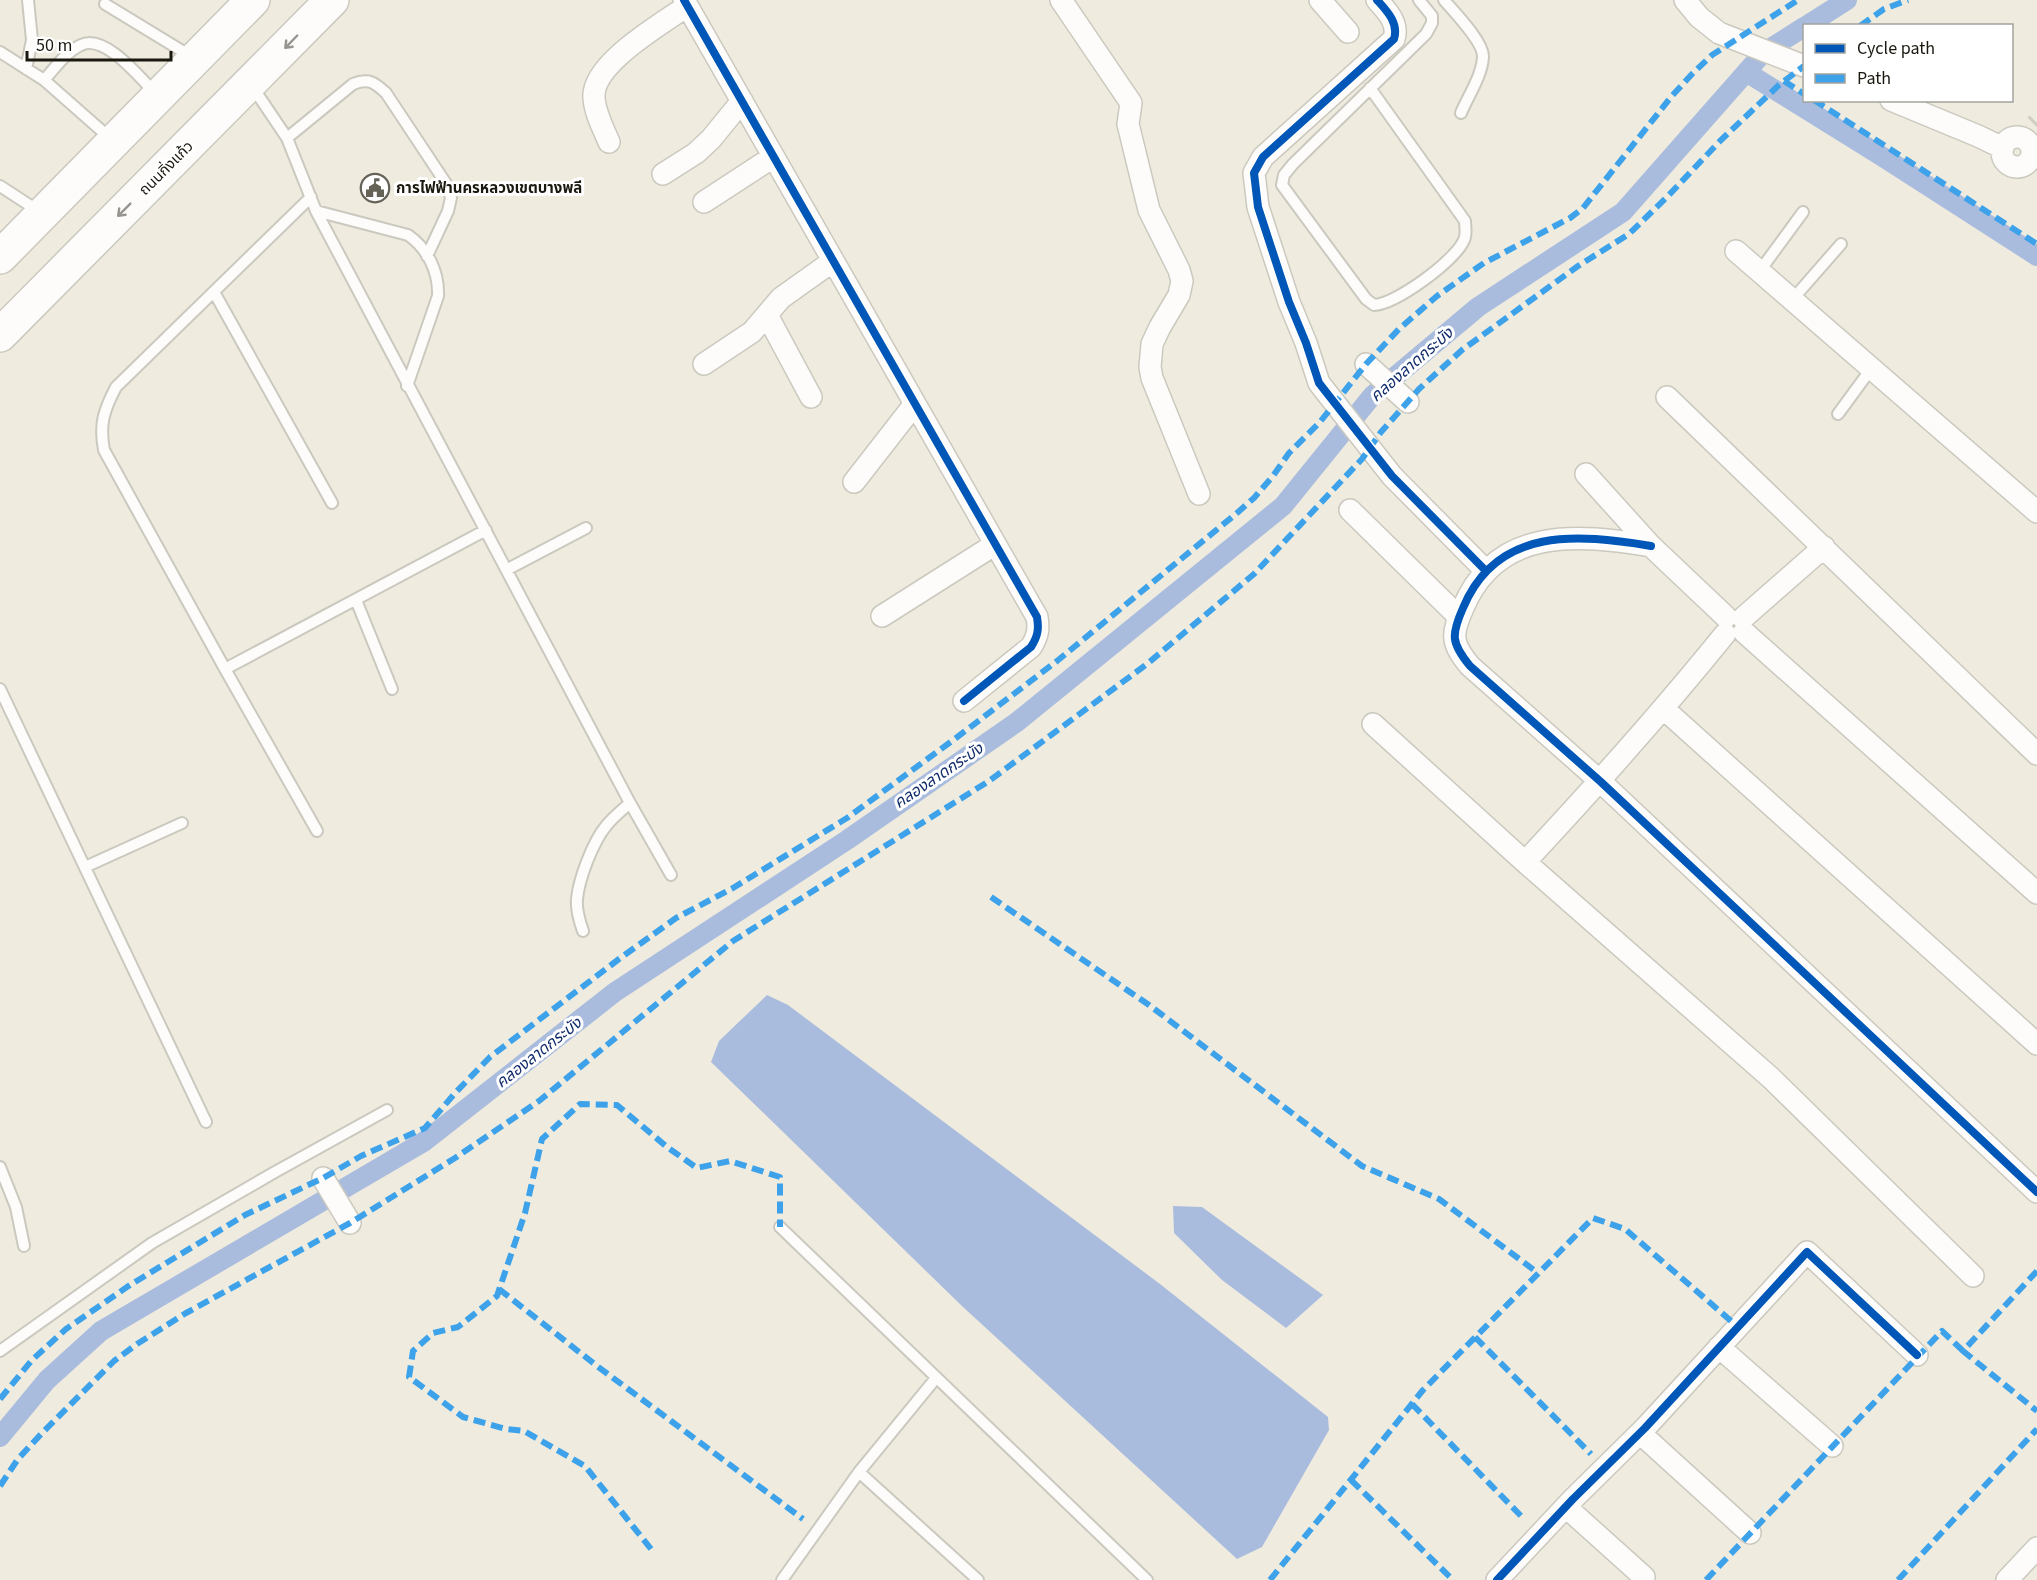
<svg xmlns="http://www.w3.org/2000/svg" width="2037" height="1580" font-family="'Source Sans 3','Noto Sans Thai',sans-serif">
<rect width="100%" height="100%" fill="#efecdf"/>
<path fill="#aabcde" d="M767 995 788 1005 1160 1284 1328 1417 1329 1430 1262 1547 1237 1559 963 1307 711 1062 719 1041Z
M1173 1206 1202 1207 1323 1295 1286 1328 1222 1280 1174 1233Z"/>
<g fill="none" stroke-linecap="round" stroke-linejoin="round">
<path stroke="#aabcde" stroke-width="20" d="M1806 26 1847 0
M1746 72 1883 157 2037 256
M0 1437 47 1380 101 1331 425 1141 615 992 847 840 1017 722 1283 506 1372 396 1478 307 1623 212 1763 53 1804 27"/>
<path stroke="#cfccc0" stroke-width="21" stroke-dasharray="21 10" stroke-linecap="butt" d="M2035 125 2037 123"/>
<g stroke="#cbc9bf" stroke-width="14">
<path id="service" d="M1444 0C1454 12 1484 42 1483 57 1482 76 1468 96 1461 113
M105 4 192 57
M0 52 44 80 111 139
M26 69 32 40 28 0
M44 80C55 68 66 52 81 45 105 33 141 79 156 94
M252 86 287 138 316 211 630 803 671 875
M1370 88 1465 221C1465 227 1467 234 1464 240 1455 261 1396 304 1374 305L1366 299 1282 185 1284 175 1293 164 1426 34 1432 23V16L1419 0
M287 138 353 84C369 78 374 82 386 93L447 185 451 198 448 211 427 256
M0 186 40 212
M311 197 116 387C104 410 99 424 104 450L225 669 317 831
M316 211 408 235C428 249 439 272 438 296L407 386
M1759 272 1803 212
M214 292 332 503
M1792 300 1841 244
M1838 414 1871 369
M508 569 586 528
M356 600 392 689
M225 669 486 530
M0 689 206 1122
M85 867 182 823
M583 931C579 920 576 910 577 899 579 878 593 842 606 826 613 817 622 810 630 803
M0 1167 16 1207 24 1246
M780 1227 1147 1580
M0 1351 152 1243 275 1172 387 1110
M859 1472 936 1378
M782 1580 859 1472 978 1580"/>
</g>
<g stroke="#cbc9bf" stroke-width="24">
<path id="minor" d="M684 0 1037 617C1039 629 1038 636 1031 647L964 701
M1061 0 1131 103 1128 124 1149 210 1179 270 1182 281 1179 295 1160 327 1152 344 1150 367 1152 378 1199 494
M1320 0 1348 32
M1377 0C1387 11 1399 23 1394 39L1263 157 1254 173 1258 207 1289 302 1306 343 1319 383 1392 476 1486 571
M1685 0 1699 17 1719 33 1804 66
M1891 100 1978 136 2003 148
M2002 152a15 15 0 1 1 30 0a15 15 0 1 1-30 0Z
M609 142C603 128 595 113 594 98 591 64 662 24 687 6
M663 174 696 153 711 139 742 101
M704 202 773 157
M1736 251 2037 512
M767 315 811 397
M704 364 752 332 781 298 833 261
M1366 364 1408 402
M1667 397 2037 754
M1586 474 1651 546 1726 617
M854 482 914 405
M1350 510 1459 617
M1651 546C1578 534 1497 526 1463 608 1451 635 1451 643 1470 666L1601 782 2037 1192
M882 616 994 545
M1743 618 1824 547
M1744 632 2037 893
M1664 709 2037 1044
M1373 724 1525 862 1771 1078 1973 1276
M1525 862C1594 788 1661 713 1725 634
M323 1178 350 1223
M1719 1347 1832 1446
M1640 1433 1750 1533
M1566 1507 1644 1577
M1497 1580 1573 1499 1645 1428 1807 1252 1917 1355
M2007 1580 2037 1548"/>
</g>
<g stroke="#cbc9bf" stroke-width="36">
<path id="primary" d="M0 257 253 0
M0 335 332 0"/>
</g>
<use href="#service" stroke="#fdfcfa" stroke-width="10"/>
<use href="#minor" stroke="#fdfcfa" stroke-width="21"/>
<use href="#primary" stroke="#fdfcfa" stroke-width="33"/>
<path stroke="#3da2ea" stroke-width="6" stroke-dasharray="12 6" stroke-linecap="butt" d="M1860 26 1884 9 1908 0
M1784 81 1804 94
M1814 100 2037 244
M991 897 1149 1005 1362 1166 1439 1199 1538 1273
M2037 1271 1963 1351 2037 1411
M499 1289 597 1366 803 1519
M1475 1337 1591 1454
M0 1399 32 1360 66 1329 130 1285 245 1215 323 1178 361 1156 425 1128 456 1092 490 1057 619 959 676 918 733 888 847 818 956 738 1057 661 1237 513 1254 498 1273 476 1289 453 1320 422 1366 364 1399 329 1437 296 1484 263 1570 218 1583 208 1671 97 1693 73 1712 55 1798 0
M1412 1404 1523 1518
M1351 1480 1453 1580
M0 1486 18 1459 42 1433 114 1361 137 1344 186 1313 350 1223 455 1158 539 1101 733 941 989 781 1147 664 1254 574 1362 459 1381 432 1419 389 1462 350 1578 266 1629 234 1668 196 1720 141 1779 85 1804 66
M651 1549 585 1466 524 1431 506 1429 463 1417 409 1377 413 1351 433 1333 458 1327 497 1296 525 1213 542 1139 580 1104 617 1105 667 1147 697 1168 730 1161 780 1177V1227
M1270 1580 1423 1390 1593 1218 1625 1229 1738 1327
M1706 1580 1942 1331 1963 1351
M1898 1580 2037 1429"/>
<g stroke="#fff" stroke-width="11">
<path id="cycleway" d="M684 0 1037 617C1039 629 1038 636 1031 647L964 701
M1377 0C1387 11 1399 23 1394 39L1263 157 1254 173 1258 207 1289 302 1306 343 1319 383 1392 476 1486 571
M1651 546C1578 534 1497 526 1463 608 1451 635 1451 643 1470 666L1601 782 2037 1192
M1497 1580 1573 1499 1645 1428 1807 1252 1917 1355"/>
</g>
<use href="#cycleway" stroke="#0057b8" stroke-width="8"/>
</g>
<defs><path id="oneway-shaft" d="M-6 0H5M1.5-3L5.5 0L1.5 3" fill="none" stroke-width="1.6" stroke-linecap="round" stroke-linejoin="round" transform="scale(1.5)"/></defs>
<g stroke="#979590">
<use href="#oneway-shaft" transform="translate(291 42) rotate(134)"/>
<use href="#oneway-shaft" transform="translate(124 210) rotate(135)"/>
</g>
<defs>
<g id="civic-ring" transform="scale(1.5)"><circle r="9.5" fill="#fff" stroke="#656258" stroke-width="1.5"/><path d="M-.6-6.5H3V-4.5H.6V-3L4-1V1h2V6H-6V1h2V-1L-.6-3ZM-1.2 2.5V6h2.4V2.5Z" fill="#656258"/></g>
</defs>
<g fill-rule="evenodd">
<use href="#civic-ring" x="375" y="188"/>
</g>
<g text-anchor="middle" stroke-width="6" stroke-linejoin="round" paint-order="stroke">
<g font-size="15" fill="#1a180f" stroke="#fff">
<text transform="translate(166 168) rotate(-45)" y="5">ถนนกิ่งแก้ว</text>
</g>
<g font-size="15" font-weight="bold" fill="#1a180f" stroke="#fff" text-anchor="start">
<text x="396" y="193">การไฟฟ้านครหลวงเขตบางพลี</text>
</g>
<g font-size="16" font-style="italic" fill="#112c6b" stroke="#fff">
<text transform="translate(1411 364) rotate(-41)" y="6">คลองลาดกระบัง</text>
<text transform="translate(938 775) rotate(-34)" y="6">คลองลาดกระบัง</text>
<text transform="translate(538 1052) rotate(-38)" y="6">คลองลาดกระบัง</text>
</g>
</g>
<rect x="1803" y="24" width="210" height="78" fill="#ffffff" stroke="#a3a39f" stroke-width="1.5"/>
<rect x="1815" y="44" width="30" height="9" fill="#0057b8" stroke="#a3a39f" stroke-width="1.5"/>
<text x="1857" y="54" font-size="18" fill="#1a180f">Cycle path</text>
<rect x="1815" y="74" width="30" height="9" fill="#3da2ea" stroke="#a3a39f" stroke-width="1.5"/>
<text x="1857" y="84" font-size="18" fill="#1a180f">Path</text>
<path d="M27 51v9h144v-9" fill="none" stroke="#1a180f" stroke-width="3"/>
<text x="36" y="51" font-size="18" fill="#1a180f" stroke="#ffffff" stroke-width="4.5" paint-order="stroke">50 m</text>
</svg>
